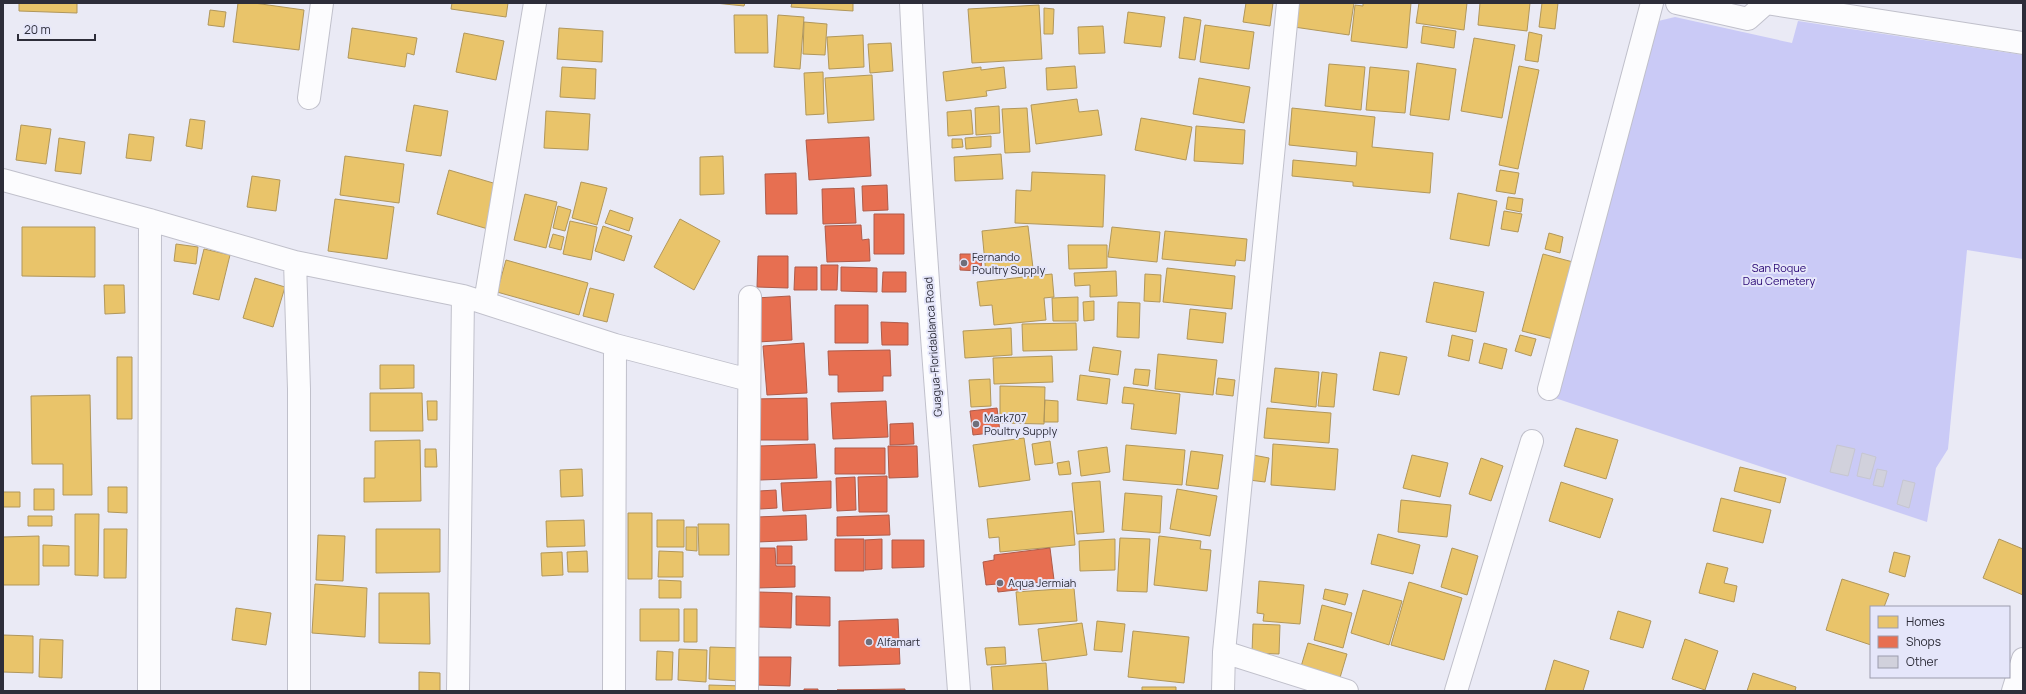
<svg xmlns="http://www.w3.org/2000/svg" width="2026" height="694" font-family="Manrope,sans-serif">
<rect width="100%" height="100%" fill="#eaeaf5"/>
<path fill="#cacaf6" d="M1675 17 1792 43 1798 21 2023 55V259L1967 250 1948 449 1936 468 1927 522 1552 397 1654 22Z"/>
<path fill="#e9c46a" stroke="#b1975b" d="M19 3H77V13L19 11Z
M238 3H254L304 10 299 50 233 42Z
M452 3H508L506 17 451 9Z
M715 3H745L744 6Z
M792 3H853V11L791 7Z
M1246 3H1273L1270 26 1243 22Z
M1297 3H1354L1349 35 1294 27Z
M1363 3H1411L1407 48 1351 41 1355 5 1363 6Z
M1419 3H1467L1464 30 1416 23Z
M1480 3H1530L1527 31 1478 25Z
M1542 3H1558L1555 29 1539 27Z
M1039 5 1042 59 972 63 968 9Z
M1044 8 1054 9 1053 34H1044Z
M210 10 226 12 224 27 208 25Z
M1128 12 1165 17 1161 47 1124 43Z
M734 15H767L768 53H735Z
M778 15 804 17 800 69 774 67Z
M1184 17 1201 20 1195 60 1179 58Z
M804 22 827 24 825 55 803 54Z
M1205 25 1254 32 1249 69 1200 62Z
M1103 26 1105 53 1079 54 1078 27Z
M1423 26 1456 31 1454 48 1421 43Z
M352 28 417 38 414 55 407 53 405 67 348 58Z
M559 28 603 31 602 62 557 59Z
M1529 32 1542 35 1538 62 1525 60Z
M464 33 504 41 496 80 456 72Z
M863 35 864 67 829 69 827 37Z
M1474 38 1515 45 1502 118 1461 111Z
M891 43 893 71 870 73 868 44Z
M1417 63 1456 69 1449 120 1410 115Z
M1329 64 1365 67 1361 110 1325 106Z
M1075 66 1077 88 1047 90 1046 68Z
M1519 66 1539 70 1518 169 1499 165Z
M562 67 596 69 595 99 560 97Z
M981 67V70L1004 67 1006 88 986 91 987 96 946 101 943 72Z
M1370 67 1409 71 1405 113 1366 110Z
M823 72 824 114 806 115 804 73Z
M872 75 874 120 828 123 825 78Z
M1199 78 1250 87 1244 123 1193 114Z
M1077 99 1079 112 1098 110 1102 135 1036 144 1031 105Z
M414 105 448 111 441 156 406 151Z
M999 106 1000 133 976 135 975 108Z
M1027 108 1030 152 1005 153 1002 109Z
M1292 108 1375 117 1372 147 1433 153 1430 193 1353 186V182L1292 176 1293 160 1356 166 1357 152 1289 145Z
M971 110 973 134 948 136 947 112Z
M546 111 590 114 588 150 544 148Z
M1141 118 1192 127 1186 160 1135 150Z
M190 119 205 121 202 149 186 146Z
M21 125 51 129 46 164 16 160Z
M1196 126 1245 130 1243 164 1194 161Z
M129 134 154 137 151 161 126 158Z
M991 136V147L966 149 965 138Z
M59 138 85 142 81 174 55 171Z
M952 139H962L963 147 952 148Z
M1001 154 1003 179 955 181 954 157Z
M345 156 404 164 399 203 340 195Z
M723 156 724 194 700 195V157Z
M449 170 500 185 488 229 437 214Z
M1500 170 1519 173 1515 194 1496 191Z
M1032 172 1105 175 1103 227 1015 223 1016 190 1031 191Z
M252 176 280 180 276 211 247 207Z
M581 182 607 188 597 225 572 218Z
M1458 193 1497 201 1489 246 1450 239Z
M525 194 557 202 546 248 514 240Z
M1508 197 1523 199 1521 212 1506 209Z
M335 199 394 207 387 259 328 251Z
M558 206 571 210 565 231 553 228Z
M610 210 633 218 629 231 605 223Z
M1504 211 1522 214 1518 232 1501 229Z
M680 219 720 241 694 290 654 267Z
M570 221 597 227 591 260 563 254Z
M603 226 632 236 624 261 595 251Z
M1028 226 1033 268 986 274 982 231Z
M22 227H95V277L22 276Z
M1112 227 1160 232 1157 262 1108 257Z
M1165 231 1247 239 1245 261 1236 260 1235 266 1162 259Z
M1549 233 1563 237 1560 253 1545 249Z
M553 234 564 237 561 250 549 247Z
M176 244 198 247 196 264 174 261Z
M1068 245H1107V268L1069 269Z
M204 249 230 255 219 300 193 294Z
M1543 254 1573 262 1553 339 1522 331Z
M506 260 588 283 579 315 497 292Z
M1167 268 1235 276 1232 309 1163 302Z
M1116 271 1117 296 1090 297V285L1075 286 1074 273Z
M1052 274 1054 297 1044 298 1046 320 994 325 992 305 980 306 977 282Z
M1145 274 1161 275 1160 302 1144 301Z
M255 278 285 287 273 327 243 318Z
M1434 282 1484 292 1476 332 1426 322Z
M104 285H124L125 313 105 314Z
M590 288 614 294 607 322 583 316Z
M1078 297V321H1053L1052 298Z
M1094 301V320L1084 321 1083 302Z
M1118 302 1140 303 1139 338 1117 337Z
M1190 309 1226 313 1223 343 1187 339Z
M1076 323 1077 350 1023 351 1022 324Z
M1011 328 1012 355 965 358 963 331Z
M1452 335 1473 340 1469 361 1448 356Z
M1520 335 1536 339 1531 356 1515 351Z
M1484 343 1507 349 1502 369 1479 363Z
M1093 347 1121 351 1118 375 1089 371Z
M1380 352 1407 357 1399 395 1373 390Z
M1158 354 1217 360 1213 395 1155 389Z
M1052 356 1053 382 994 384 993 358Z
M117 357H132V419H117Z
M380 365H414V388L380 389Z
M1275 368 1319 372 1316 407 1271 402Z
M1135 369 1150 370 1148 386 1133 384Z
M1322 372 1337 374 1334 407 1318 406Z
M1080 375 1110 379 1107 404 1077 400Z
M1218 378 1235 380 1233 396 1216 394Z
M990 379 991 406 971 407 969 380Z
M1000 386 1045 387 1044 424 1000 423Z
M1124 387 1180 394 1176 434 1131 429 1134 404 1122 403Z
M370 393H422L423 431H370Z
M90 395 92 495H63V464H32L31 396Z
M1045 400 1058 401V422H1044Z
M427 401H437V420H428Z
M1267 408 1331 413 1329 443 1264 438Z
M1576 428 1618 440 1606 479 1564 466Z
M1024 438 1030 480 979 487 973 445Z
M420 440 421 501 364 502V478H375V441Z
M1050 441 1053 463 1035 465 1032 444Z
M1273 444 1338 449 1335 490 1271 485Z
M1126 445 1185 450 1182 485 1123 480Z
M1107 447 1110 472 1081 476 1078 451Z
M425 449H436L437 467H425Z
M1191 451 1223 455 1218 489 1186 485Z
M1253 455 1269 458 1265 482 1249 480Z
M1412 455 1448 463 1440 497 1403 488Z
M1481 458 1503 466 1491 501 1469 494Z
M1069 461 1071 474 1059 475 1057 463Z
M1740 467 1786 478 1780 503 1734 491Z
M582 469 583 496 561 497 560 470Z
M1100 481 1104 532 1077 534 1072 483Z
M1561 482 1613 499 1600 538 1549 521Z
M108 487H127V513L108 512Z
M34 489H54V510H34Z
M1177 489 1217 496 1210 536 1170 529Z
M3 492H20V507H3Z
M1125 493 1162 496 1160 533 1122 530Z
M1721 498 1771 510 1763 543 1713 531Z
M1401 500 1451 505 1447 537 1398 532Z
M1072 511 1075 545 1000 552 999 537 989 538 987 519Z
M628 513H652V579H628Z
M75 514H99L98 576 75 575Z
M28 516H52V526H28Z
M584 520 585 546 547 547 546 521Z
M657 520H684V547H657Z
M698 524H729V555H699Z
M686 527H697V551L686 550Z
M104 529H127L126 578H104Z
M376 529H440V572L376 573Z
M1378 534 1420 545 1413 574 1371 564Z
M318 535 345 536 343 581 316 580Z
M39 536V585H3V537Z
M1159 536 1201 541 1200 549 1211 550 1207 591 1154 585Z
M1120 538 1150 539 1147 592 1117 591Z
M1115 539V570L1080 571 1079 541Z
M1999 539 2023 549V595L1983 578Z
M43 545 69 546V566H43Z
M1452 548 1478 556 1467 595 1441 587Z
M587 551 588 572H568L567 552Z
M659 551 683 552V577H658Z
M562 552 563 575 542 576 541 553Z
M1894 552 1910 556 1905 577 1889 572Z
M1707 563 1728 568 1724 583 1737 586 1734 602 1699 593Z
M1842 579 1889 594 1884 607H1871V645L1826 630Z
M659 580 681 581V598H659Z
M1259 581 1304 585 1300 624 1263 621 1264 614 1257 613Z
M1409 582 1462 598 1444 660 1391 645Z
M315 584 367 588 365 637 312 633Z
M1074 588 1077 621 1019 625 1016 592Z
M1325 589 1348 594 1345 605 1323 599Z
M1363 590 1402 601 1389 645 1351 633Z
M379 593H429L430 644 379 643Z
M1322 605 1352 613 1343 648 1314 640Z
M236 608 271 613 266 645 232 640Z
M640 609H679V641H640Z
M684 609H697V642H684Z
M1618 611 1651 621 1643 648 1610 639Z
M1097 621 1125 624 1122 652 1094 650Z
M1082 623 1087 655 1042 661 1038 629Z
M1253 624 1280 625 1279 654 1252 653Z
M1133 631 1189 637 1184 683 1128 677Z
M3 635 33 636V673L3 672Z
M40 639 63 640 62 678 39 677Z
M1685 639 1718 651 1705 690 1672 679Z
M1308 643 1347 654 1339 681 1300 670Z
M710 647 742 648 741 681 709 679Z
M1005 647 1006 664 987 665 985 648Z
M679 649 707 650 706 682 678 680Z
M657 651 673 652 672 680H656Z
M1554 660 1589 671 1583 691H1545Z
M1046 663 1048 691H993L991 667Z
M419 672 440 673V691H419Z
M1753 673 1796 687 1795 691H1747Z
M709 685 742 686 741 691H709Z
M1142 687H1176V691H1142Z"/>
<path fill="#e76f51" stroke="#af5b4a" d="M869 137 871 176 809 180 806 140Z
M796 173 797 214H766L765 174Z
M887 185 888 210 863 211 862 186Z
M854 188 856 223 823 224 822 189Z
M874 214H904V254H874Z
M861 225 862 240 869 239 870 261 827 262 825 226Z
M960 254H982L981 271 960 270Z
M758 256H788V288L757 287Z
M821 265H838L837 290H821Z
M795 267H817V290H794Z
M841 267 877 268V292L841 291Z
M883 272H906V292H882Z
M790 296 792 340 758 342 756 298Z
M835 305H868V343H835Z
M881 322 908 323V345H882Z
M804 343 807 393 767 395 763 346Z
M890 350 891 376H883V391L838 392V375H829L828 351Z
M807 398 808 440H756L755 399Z
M886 401 888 437 833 439 831 403Z
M997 408 1000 432 973 435 970 411Z
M913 423 914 444 890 445V424Z
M815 444 817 478 760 480 759 446Z
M888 446H917L918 477 889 478Z
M835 448H885V474H835Z
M887 476V512H859L858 477Z
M855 477 856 510 837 511 836 478Z
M831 481V508L783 511 781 483Z
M776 490 777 508 760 509 759 491Z
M806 515 807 540 757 542V517Z
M889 515 890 535 837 536V517Z
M835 539H864V571H835Z
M882 539V569L865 570V540Z
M892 540H924V567L892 568Z
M777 546H792V564H777Z
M755 548H775L776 566H795V587L756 588Z
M1050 548 1054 580 1034 583V588L998 592 997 584 986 585 983 562 994 560V555Z
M758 592 792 593 791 628 758 627Z
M796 596 830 597V626L796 625Z
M898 619 900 664 839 666V621Z
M756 657H791L790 686 756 685Z
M804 689H818V691H804Z
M905 689V691L837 690Z"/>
<path fill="#d1d1dc" stroke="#c6c6d1" d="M1837 445 1855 449 1848 476 1830 472Z
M1862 453 1876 457 1870 479 1857 476Z
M1877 469 1887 471 1883 487 1873 485Z
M1903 480 1915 483 1909 508 1897 504Z"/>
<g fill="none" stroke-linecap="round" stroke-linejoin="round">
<g stroke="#c0c0cb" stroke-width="24">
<path id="minor" d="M1677 3 1748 19 1766 3
M1766 3 2023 43
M309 98 322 3
M3 180 150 220 295 262 463 296 615 345 749 380
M295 262 299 389V691
M485 302 535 3
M1549 389 1652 3
M1224 652 1347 691
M149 691 150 220
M458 691 463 296
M614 691 615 345
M747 691 750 297
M1223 691 1224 652 1288 3
M1456 691 1532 441
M2013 691 2023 659"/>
</g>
<g stroke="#c0c0cb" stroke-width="24">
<path id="primary" d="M911 3C922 233 942 462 959 691"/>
</g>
<use href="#minor" stroke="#fcfcfe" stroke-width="22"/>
<use href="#primary" stroke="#fcfcfe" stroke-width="22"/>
</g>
<g fill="#6f6f7b" stroke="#e5e6fa" stroke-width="1.5">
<circle cx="964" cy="263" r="4"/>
<circle cx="976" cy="424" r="4"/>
<circle cx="1000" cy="583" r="4"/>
<circle cx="869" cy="642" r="4"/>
</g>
<g text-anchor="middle" stroke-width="4" stroke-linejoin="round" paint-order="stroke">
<g font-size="11" fill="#2d2d39" stroke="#e5e6fa" text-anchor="start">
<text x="972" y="261">Fernando<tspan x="972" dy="13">Poultry Supply</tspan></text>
<text x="984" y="422">Mark707<tspan x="984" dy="13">Poultry Supply</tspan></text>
<text x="1008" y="587">Aqua Jermiah</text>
<text x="877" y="646">Alfamart</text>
</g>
<g font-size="11" fill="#280673" stroke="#e5e6fa">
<text x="1779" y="272">San Roque<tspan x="1779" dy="13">Dau Cemetery</tspan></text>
</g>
<g font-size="11" fill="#2d2d39" stroke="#e5e6fa">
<text transform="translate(933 347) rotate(-94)" y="4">Guagua-Floridablanca Road</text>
</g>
</g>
<rect width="2026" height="694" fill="none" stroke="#2d2d39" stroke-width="8"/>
<rect x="1870" y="606" width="140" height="72" fill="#e5e6fa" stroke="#9b9cad"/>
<rect x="1878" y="616" width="20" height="12" fill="#e9c46a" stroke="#9b9cad"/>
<text x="1906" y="626" font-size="12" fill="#2d2d39">Homes</text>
<rect x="1878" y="636" width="20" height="12" fill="#e76f51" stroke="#9b9cad"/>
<text x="1906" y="646" font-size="12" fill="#2d2d39">Shops</text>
<rect x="1878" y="656" width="20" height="12" fill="#d1d1dc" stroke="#9b9cad"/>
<text x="1906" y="666" font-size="12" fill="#2d2d39">Other</text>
<path d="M18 34v6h77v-6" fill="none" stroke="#2d2d39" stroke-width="2"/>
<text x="24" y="34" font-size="12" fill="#2d2d39" stroke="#e5e6fa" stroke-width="3" paint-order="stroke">20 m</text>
</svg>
